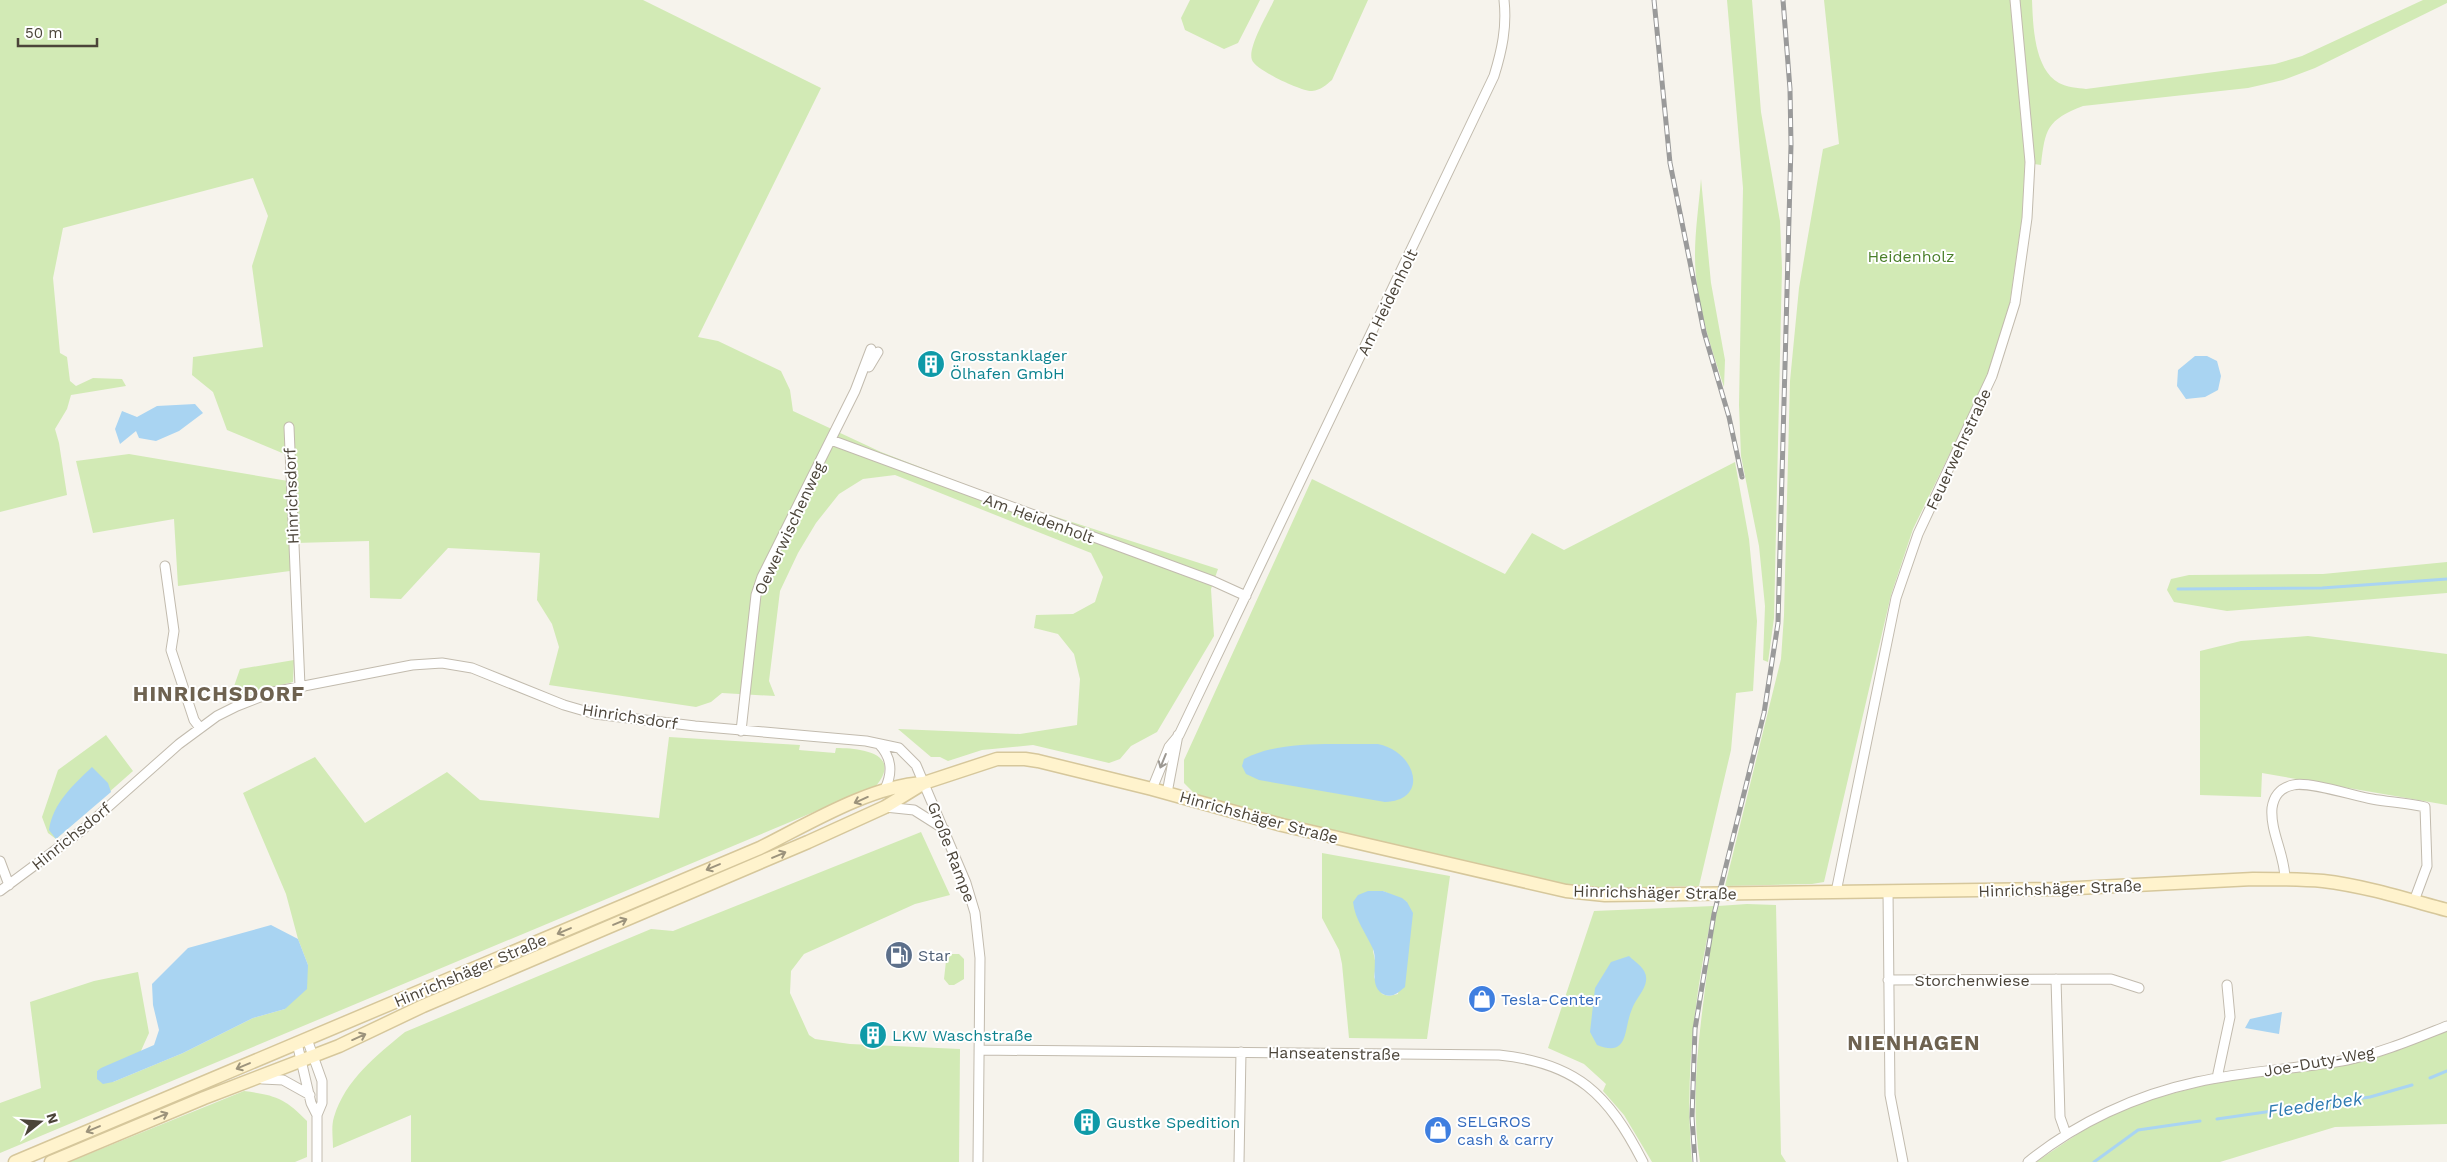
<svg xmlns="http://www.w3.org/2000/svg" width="2447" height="1162" font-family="'Work Sans',sans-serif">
<rect width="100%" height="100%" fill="#f6f3ec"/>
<path fill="#d2eab5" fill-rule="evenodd" d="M0 0H643L821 88 698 337 718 341 781 371 790 390 793 411 881 452 1016 504 1218 569 1211 589 1214 636 1157 732 1131 746 1120 759 1109 763 1033 745 982 750 948 761 940 757H931L898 729 1020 734 1077 725 1080 679 1074 654 1058 634 1034 628 1036 615 1073 614 1095 602 1103 577 1091 553 895 475 863 479 839 494 816 523 798 553 780 591 769 681 775 696 722 693 711 702 696 707 549 685 559 647 552 624 537 600 540 553 448 548 401 599 370 598 369 541 295 543 290 545V571L178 586 174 519 93 533 76 461 129 454 288 481 287 455 227 430 213 392 192 375 193 357 263 347 252 266 268 216 253 178 63 228 53 278 60 353 67 357 70 381 76 386 93 378 122 379 126 386 71 395 67 409 55 429 59 443 67 495 0 512Z
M1190 0H1260L1238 43 1224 49 1185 30 1181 18Z
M1274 0H1368L1332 80C1326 85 1321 90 1312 91 1303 92 1255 70 1252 60 1247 48 1269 12 1274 0Z
M1727 0H1752L1761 112 1780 221 1782 268 1774 618 1768 662 1763 660 1765 606 1759 546 1741 456 1739 405 1743 188Z
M1824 0H2010L2025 161 2022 217 2010 302 1989 373 1913 529 1891 595 1824 882 1812 884 1725 886 1781 659 1784 615 1790 381 1799 288 1823 149 1839 144Z
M2019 0H2032C2033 25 2034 69 2059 83 2066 87 2078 88 2086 89L2275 64 2302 56 2423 0H2447V3L2315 68 2283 80 2248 88 2083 106C2047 120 2045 129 2041 165L2034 164Z
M1701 179 1711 283 1725 360 1724 387C1710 344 1695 301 1695 256 1695 230 1699 204 1701 179Z
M1735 462 1749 539 1757 621 1753 691 1736 693 1731 750 1699 886 1606 888 1564 885 1282 820 1197 796 1184 783V760L1312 479 1505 574 1532 533 1564 550Z
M2447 562V593L2227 611 2174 602 2167 590 2171 579 2189 575 2323 574Z
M2308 636 2447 654V805L2262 773 2261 797 2200 795V651L2241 641Z
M294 660 293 682 260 690 235 700 232 692 240 669Z
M106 735 133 771 56 839 48 833 42 817 58 770Z
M669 737 800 745 799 750 835 753 836 748C860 748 903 753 876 786L0 1153V1103L41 1088 30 1002 94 981 138 972 149 1033 140 1053 97 1071 113 1082 183 1053 253 1018 285 1009 308 965 298 939 286 894 243 793 315 757 365 823 447 772 480 800 659 818Z
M921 832 950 895 915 904 804 954 791 971 790 993 809 1035 815 1039 850 1044 960 1049 959 1162H411V1115L333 1148C333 1138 331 1126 334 1117 345 1080 377 1055 405 1032L651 929 673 931Z
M1322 853 1450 876 1427 1039 1349 1038 1342 964 1339 950 1322 918ZM1383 891 1407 902 1398 994 1389 996 1382 994 1374 977 1376 965 1373 951Z
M1747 904 1776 905 1781 1154 1786 1162H1700C1691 1107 1697 1052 1704 997 1708 966 1711 936 1718 906Z
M1714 906C1695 990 1684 1076 1692 1162H1652L1624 1115 1603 1091 1606 1084 1584 1064 1548 1048 1594 911Z
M952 954H959L964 959V979L954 985H949L944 979 946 961Z
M2447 1031V1124L2335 1127 2220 1162H2036L2094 1123 2150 1099 2206 1085 2289 1070 2327 1068 2361 1062Z
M244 1091C275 1095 285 1098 307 1121V1157L295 1162H69Z"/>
<path fill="#a9d4f2" d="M2195 356H2207L2217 361 2221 376 2218 390 2205 397 2186 399 2177 386 2178 370Z
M195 404 203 413 179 431 156 441 139 438 136 431 120 444 115 429 122 411 137 417 157 406Z
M1378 744C1415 751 1431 800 1385 802L1259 780 1246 774 1242 766 1244 759C1281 739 1337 745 1378 744Z
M92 767 108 783 111 792 56 839 49 830C53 803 73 785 92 767Z
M1368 891H1383L1402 898 1407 902 1413 913 1405 987C1399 992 1393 998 1385 995 1367 987 1379 964 1373 949 1366 933 1355 920 1353 902L1358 895Z
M271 925 298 939 308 965 307 989 285 1009 253 1018 183 1053 113 1082 103 1084 97 1079V1071L101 1068 154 1045 159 1030 153 1005 152 984 188 948Z
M1629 956C1636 963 1648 969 1646 981 1645 990 1635 1000 1632 1009 1623 1029 1630 1058 1597 1045L1590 1032 1595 988 1611 962Z
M2282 1012 2279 1034 2245 1028 2250 1019Z"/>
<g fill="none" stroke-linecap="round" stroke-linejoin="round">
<path stroke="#a9d4f2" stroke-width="3" d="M2178 589 2322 588 2447 579
M2430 1078 2447 1071
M2217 1119 2370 1097 2412 1085
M2094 1162 2138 1130 2200 1121"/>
<g stroke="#c2bbae" stroke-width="11">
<path id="minor" d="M869 367 878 352
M289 427 300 686
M831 440 1213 581 1246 596
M165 566 174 631 171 650 194 720 200 728
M741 731 756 595 762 577 855 391 871 349
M879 744C892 758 893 772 885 789
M1152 789 1169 747 1179 735 1494 76C1502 50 1507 27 1504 0
M1167 793 1178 735
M885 807 914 810 944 829
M0 861 9 885
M2285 879C2285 855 2270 832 2272 808 2274 795 2280 788 2293 785 2309 781 2354 796 2372 799 2389 802 2407 803 2425 807L2427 866 2414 901
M0 891 81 831 179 744 217 716 237 706 273 692 412 665 442 663 472 668 564 705 595 714 695 726 866 741 899 748 916 765 966 883 975 913 980 958 978 1162
M1888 891 1890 1095 1903 1162
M1836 892 1896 598 1918 534 1992 376 2015 303 2027 218 2030 162 2015 0
M2056 979 2060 1117 2066 1134
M1888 980 2111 979 2139 988
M307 1039 322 1081V1103L317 1115V1162
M297 1043 311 1103 317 1115
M979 1050 1499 1055C1577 1063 1608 1094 1643 1162
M2217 1078 2230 1017 2227 985
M262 1079 283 1080 310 1095
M1239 1162 1241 1052
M2028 1162C2076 1123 2136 1095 2197 1082 2246 1071 2297 1069 2347 1060 2381 1053 2414 1039 2447 1026"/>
</g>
<g stroke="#d6c79b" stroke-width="15">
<path id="secondary" d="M15 1162 760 848C808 824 870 786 923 783
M51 1162 204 1098 339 1046 423 1006 808 842 885 807 924 783 997 759H1025L1038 761 1152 789 1282 825 1566 891 1605 895 2058 889 2253 879C2276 879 2300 879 2323 881 2365 886 2406 899 2447 910"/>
</g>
<use href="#minor" stroke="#fff" stroke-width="9"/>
<use href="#secondary" stroke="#fff3cd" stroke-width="12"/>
<g stroke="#9a9a9a" stroke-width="5">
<path id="rail" d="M1654 0 1670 163 1704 332 1729 417 1742 477
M1695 1162 1692 1117 1695 1029 1714 914 1764 713 1778 623 1791 145 1790 89 1783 0"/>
</g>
<use href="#rail" stroke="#fff" stroke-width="3" stroke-dasharray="9" stroke-linecap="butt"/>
</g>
<defs><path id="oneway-shaft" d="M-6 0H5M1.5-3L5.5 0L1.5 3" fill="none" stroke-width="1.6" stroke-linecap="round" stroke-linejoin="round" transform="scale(1.25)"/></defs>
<use stroke="#9c9892" href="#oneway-shaft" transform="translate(1163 761) rotate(112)"/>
<g stroke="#9c937c">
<use href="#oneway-shaft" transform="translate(861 800) rotate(156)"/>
<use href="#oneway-shaft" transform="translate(779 855) rotate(-23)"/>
<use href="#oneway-shaft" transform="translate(713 867) rotate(157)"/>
<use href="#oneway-shaft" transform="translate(620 922) rotate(-23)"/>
<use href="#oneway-shaft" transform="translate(564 931) rotate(157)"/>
<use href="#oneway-shaft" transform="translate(359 1037) rotate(-24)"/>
<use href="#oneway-shaft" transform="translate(243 1066) rotate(157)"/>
<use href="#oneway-shaft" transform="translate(161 1116) rotate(-23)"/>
<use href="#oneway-shaft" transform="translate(93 1129) rotate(157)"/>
</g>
<defs>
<g id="building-disc" transform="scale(1.4375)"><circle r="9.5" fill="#0f9aa8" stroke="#fff"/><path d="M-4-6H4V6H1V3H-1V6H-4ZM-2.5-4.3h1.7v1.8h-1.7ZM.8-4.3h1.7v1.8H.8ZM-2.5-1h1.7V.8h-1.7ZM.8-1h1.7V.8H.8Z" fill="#fff"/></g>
<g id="fuel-disc" transform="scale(1.4375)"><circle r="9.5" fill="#5c6f8a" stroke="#fff"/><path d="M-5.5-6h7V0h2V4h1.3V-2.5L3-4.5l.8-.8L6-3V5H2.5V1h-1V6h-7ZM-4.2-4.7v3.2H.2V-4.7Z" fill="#fff"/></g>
<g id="shop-disc" transform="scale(1.4375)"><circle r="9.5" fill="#3f7fe0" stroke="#fff"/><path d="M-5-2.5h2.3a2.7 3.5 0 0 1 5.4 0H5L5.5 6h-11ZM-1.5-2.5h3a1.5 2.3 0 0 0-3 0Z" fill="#fff"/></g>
</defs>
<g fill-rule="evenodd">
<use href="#building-disc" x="931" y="364"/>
<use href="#fuel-disc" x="899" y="955"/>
<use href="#shop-disc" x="1482" y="999"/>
<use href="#building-disc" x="873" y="1035"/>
<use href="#building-disc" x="1087" y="1122"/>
<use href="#shop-disc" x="1438" y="1130"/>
</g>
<g text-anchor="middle" stroke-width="4" stroke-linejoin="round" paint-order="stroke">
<g font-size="16" fill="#4a7f2a" stroke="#fff">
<text x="1911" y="262">Heidenholz</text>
</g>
<g font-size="16" fill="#4b4439" stroke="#fff">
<text transform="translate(1387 302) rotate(-64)" y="6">Am Heidenholt</text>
<text transform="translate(1958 449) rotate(-65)" y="6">Feuerwehrstraße</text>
<text transform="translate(291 496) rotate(-92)" y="6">Hinrichsdorf</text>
<text transform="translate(1039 518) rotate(20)" y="6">Am Heidenholt</text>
<text transform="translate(789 528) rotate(-65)" y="6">Oewerwischenweg</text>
<text transform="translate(630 716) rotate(9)" y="6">Hinrichsdorf</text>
<text transform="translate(1259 817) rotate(15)" y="6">Hinrichshäger Straße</text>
<text transform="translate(71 836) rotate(-39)" y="6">Hinrichsdorf</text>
<text transform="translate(952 852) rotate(69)" y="6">Große Rampe</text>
<text transform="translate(2060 888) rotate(-2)" y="6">Hinrichshäger Straße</text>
<text transform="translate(1655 892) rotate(1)" y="6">Hinrichshäger Straße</text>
<text transform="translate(470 970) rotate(-23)" y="6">Hinrichshäger Straße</text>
<text x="1972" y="986">Storchenwiese</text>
<text transform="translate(1334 1053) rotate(1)" y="6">Hanseatenstraße</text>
<text transform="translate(2319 1061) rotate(-10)" y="6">Joe-Duty-Weg</text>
</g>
<g font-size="16" fill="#0d838f" stroke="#fff" text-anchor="start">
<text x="950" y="361">Grosstanklager<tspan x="950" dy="18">Ölhafen GmbH</tspan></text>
<text x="892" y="1041">LKW Waschstraße</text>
<text x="1106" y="1128">Gustke Spedition</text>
</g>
<g font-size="16" fill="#4e5e75" stroke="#fff" text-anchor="start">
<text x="918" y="961">Star</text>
</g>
<g font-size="16" fill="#366cbe" stroke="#fff" text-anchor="start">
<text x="1501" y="1005">Tesla-Center</text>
<text x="1457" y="1127">SELGROS<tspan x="1457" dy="18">cash &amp; carry</tspan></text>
</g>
<g font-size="18" font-style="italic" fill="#2e7ab2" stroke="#fff">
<text transform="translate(2315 1105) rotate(-8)" y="6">Fleederbek</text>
</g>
<g font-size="21" font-weight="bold" letter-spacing="1" fill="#6e6250" stroke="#fff">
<text x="219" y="701">HINRICHSDORF</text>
<text x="1914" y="1050">NIENHAGEN</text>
</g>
</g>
<g transform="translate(40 1122) rotate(73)" stroke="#ffffff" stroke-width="4" paint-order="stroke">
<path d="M0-4L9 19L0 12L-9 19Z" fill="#4b4439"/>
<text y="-8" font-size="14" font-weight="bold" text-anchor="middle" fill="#4b4439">N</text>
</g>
<path d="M18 38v8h79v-8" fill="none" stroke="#4b4439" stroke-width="2.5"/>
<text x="25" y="38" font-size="15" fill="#4b4439" stroke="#ffffff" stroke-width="4" paint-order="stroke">50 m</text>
</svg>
